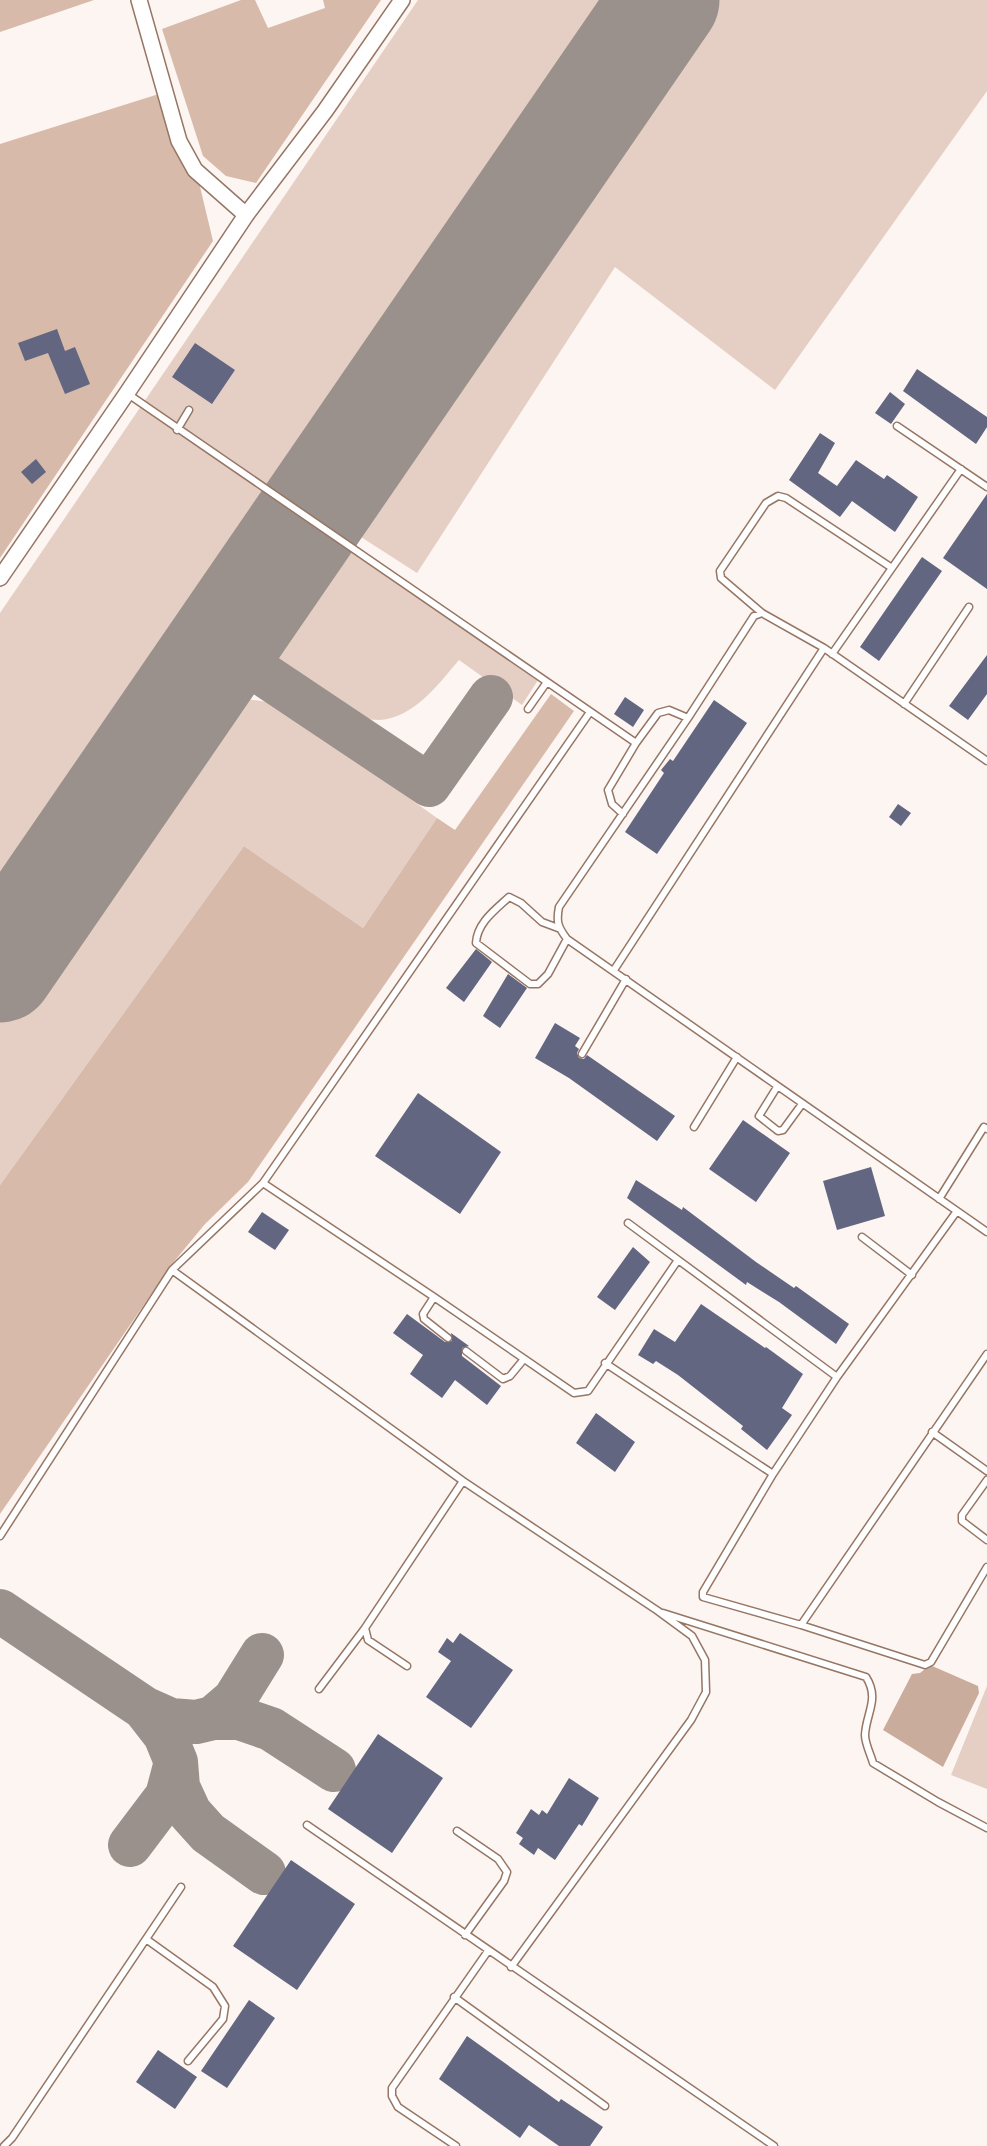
<svg xmlns="http://www.w3.org/2000/svg" width="987" height="2146" font-family="'Fira Sans',sans-serif">
<rect width="100%" height="100%" fill="#fcf5f1"/>
<path fill="#e5cfc4" d="M418 0H639L0 931V613Z
M688 0H987V91L775 390 615 267 417 573 333 519Z
M324 532 538 680 522 705 459 660C439 683 419 712 387 719 352 727 285 680 273 649 268 638 271 619 273 607 275 600 283 592 288 585 300 567 312 549 324 532Z
M246 699 275 703 437 818 363 928 244 846 0 1185V1001L201 711 225 700Z
M987 1686V1789L951 1775Z"/>
<path fill="#d8baaa" d="M0 0H94L0 32Z
M241 0H255L268 28 325 8 323 0H381L256 183 226 176 203 156 162 29Z
M162 93 196 170 213 241 0 558V144Z
M551 694 574 711 248 1182 205 1224 172 1264 0 1514V1185L244 846 363 928 437 818 455 830Z"/>
<path fill="#caac9c" d="M930 1665 978 1686 979 1693 943 1767 883 1730 912 1674 920 1673Z"/>
<g fill="none" stroke-linecap="round" stroke-linejoin="round">
<path stroke="#9a918c" stroke-width="44" d="M221 646 429 785 491 697
M0 1611 144 1708 171 1720 196 1722 213 1718H239L271 1729 334 1770
M144 1708 165 1735 176 1762 178 1787 190 1813 208 1833 264 1873
M213 1718 234 1700 262 1655
M130 1845 167 1796 176 1762"/>
<path stroke="#9a918c" stroke-width="109" d="M0 968 665 0"/>
</g>
<path fill="#626680" d="M57 329 65 351 75 347 90 384 65 394 48 353 25 361 18 343Z
M195 343 235 370 212 404 172 377Z
M917 369 987 417V427L976 444 903 391Z
M890 392 905 404 891 424 875 413Z
M820 433 835 443 818 473 837 486 856 460 884 479 887 475 918 497 895 532 852 501 840 517 789 480Z
M36 459 46 472 32 484 21 472Z
M987 494V589L943 558Z
M922 557 942 571 879 661 860 647Z
M987 655V694L968 720 949 706Z
M625 697 644 710 633 727 614 714Z
M714 700 747 723 657 854 625 832 664 773 661 770 670 759 673 761Z
M898 804 911 813 901 826 889 817Z
M476 949 492 962 464 1002 446 988Z
M508 974 527 988 500 1028 483 1016Z
M555 1023 580 1038 575 1046 579 1049 577 1053 579 1058 584 1059 587 1055 675 1116 657 1141 569 1078 535 1058Z
M418 1093 501 1152 460 1214 375 1156Z
M743 1120 790 1153 756 1202 709 1169Z
M871 1167 885 1216 837 1230 823 1181Z
M636 1180 682 1210 683 1207 756 1262 794 1288 796 1286 849 1324 836 1344 779 1302 747 1282 746 1285 627 1198Z
M262 1212 289 1230 275 1250 248 1232Z
M633 1247 650 1262 615 1310 597 1297Z
M701 1304 765 1348 766 1347 803 1374 782 1408 792 1415 767 1450 741 1429 743 1426 678 1375 656 1361 653 1364 638 1355 654 1329 675 1342Z
M407 1314 445 1342 452 1341 451 1333 469 1346 462 1348V1356L501 1386 487 1405 455 1380 442 1398 410 1374 423 1355 393 1333Z
M596 1413 635 1442 615 1472 576 1443Z
M460 1633 513 1670 471 1728 426 1697 451 1661 438 1652 447 1638 453 1643Z
M378 1734 443 1778 392 1853 328 1809Z
M569 1778 599 1798 582 1826 579 1824 555 1860 538 1848 534 1855 519 1844 523 1838 516 1833 531 1809 539 1815 542 1810 547 1814Z
M291 1860 355 1904 297 1990 233 1946Z
M249 2000 275 2018 227 2088 201 2071Z
M467 2036 559 2102 561 2099 603 2127 590 2146H559L529 2125 520 2138 439 2079Z
M158 2050 197 2077 175 2109 136 2082Z"/>
<g fill="none" stroke-linecap="round" stroke-linejoin="round">
<g stroke="#967665" stroke-width="9">
<path id="service" d="M128 394 636 743
M897 426 987 487
M177 430 189 410
M762 613 721 578 720 571 766 503 778 496 786 498 892 568
M832 654 961 469
M904 704 969 607
M528 709 547 682
M987 761 824 648 762 613 754 616 688 718 559 907C556 922 558 927 567 939L987 1232
M623 814 612 804 608 790 636 743 658 713 669 710 688 718
M558 928 542 922 521 903 509 897C495 910 477 923 476 943L530 984H538L548 974 567 939
M614 970 824 648
M582 1054 626 979
M777 1087 759 1116 778 1131 783 1130 802 1104
M694 1127 737 1057
M263 1183 434 1297 574 1393 588 1391 678 1260
M939 1199 984 1127 987 1129
M957 1211 837 1377 773 1474 703 1592V1597L801 1625 987 1354
M628 1223 837 1377
M862 1237 912 1275
M172 1270 463 1481 658 1611 692 1636 705 1660 706 1692 691 1720 511 1967
M434 1297 423 1314 424 1319 448 1338
M466 1351 503 1379 510 1376 524 1359
M605 1363 773 1474
M932 1432 987 1471
M987 1480 962 1515V1521L987 1540
M0 1536 172 1270 263 1183 590 712
M663 1613 866 1677C880 1699 866 1713 865 1735 865 1744 871 1755 873 1763L938 1802 987 1828
M801 1625 925 1665 931 1662 987 1567
M407 1666 368 1640 365 1628 463 1481
M319 1689 365 1628
M307 1825 774 2146
M457 1831 498 1859 507 1872 504 1881 465 1935
M146 1939 213 1987 225 2006 223 2019 188 2061
M454 1997 605 2106
M4 2146 12 2138 181 1887
M456 2146 398 2107 392 2096V2088L488 1951"/>
</g>
<g stroke="#967665" stroke-width="18">
<path id="tertiary" d="M139 0 179 141 195 170 246 215
M0 578 127 393 246 215 325 111 402 0"/>
</g>
<use href="#service" stroke="#fff" stroke-width="6"/>
<use href="#tertiary" stroke="#fff" stroke-width="15"/>
</g>
</svg>
